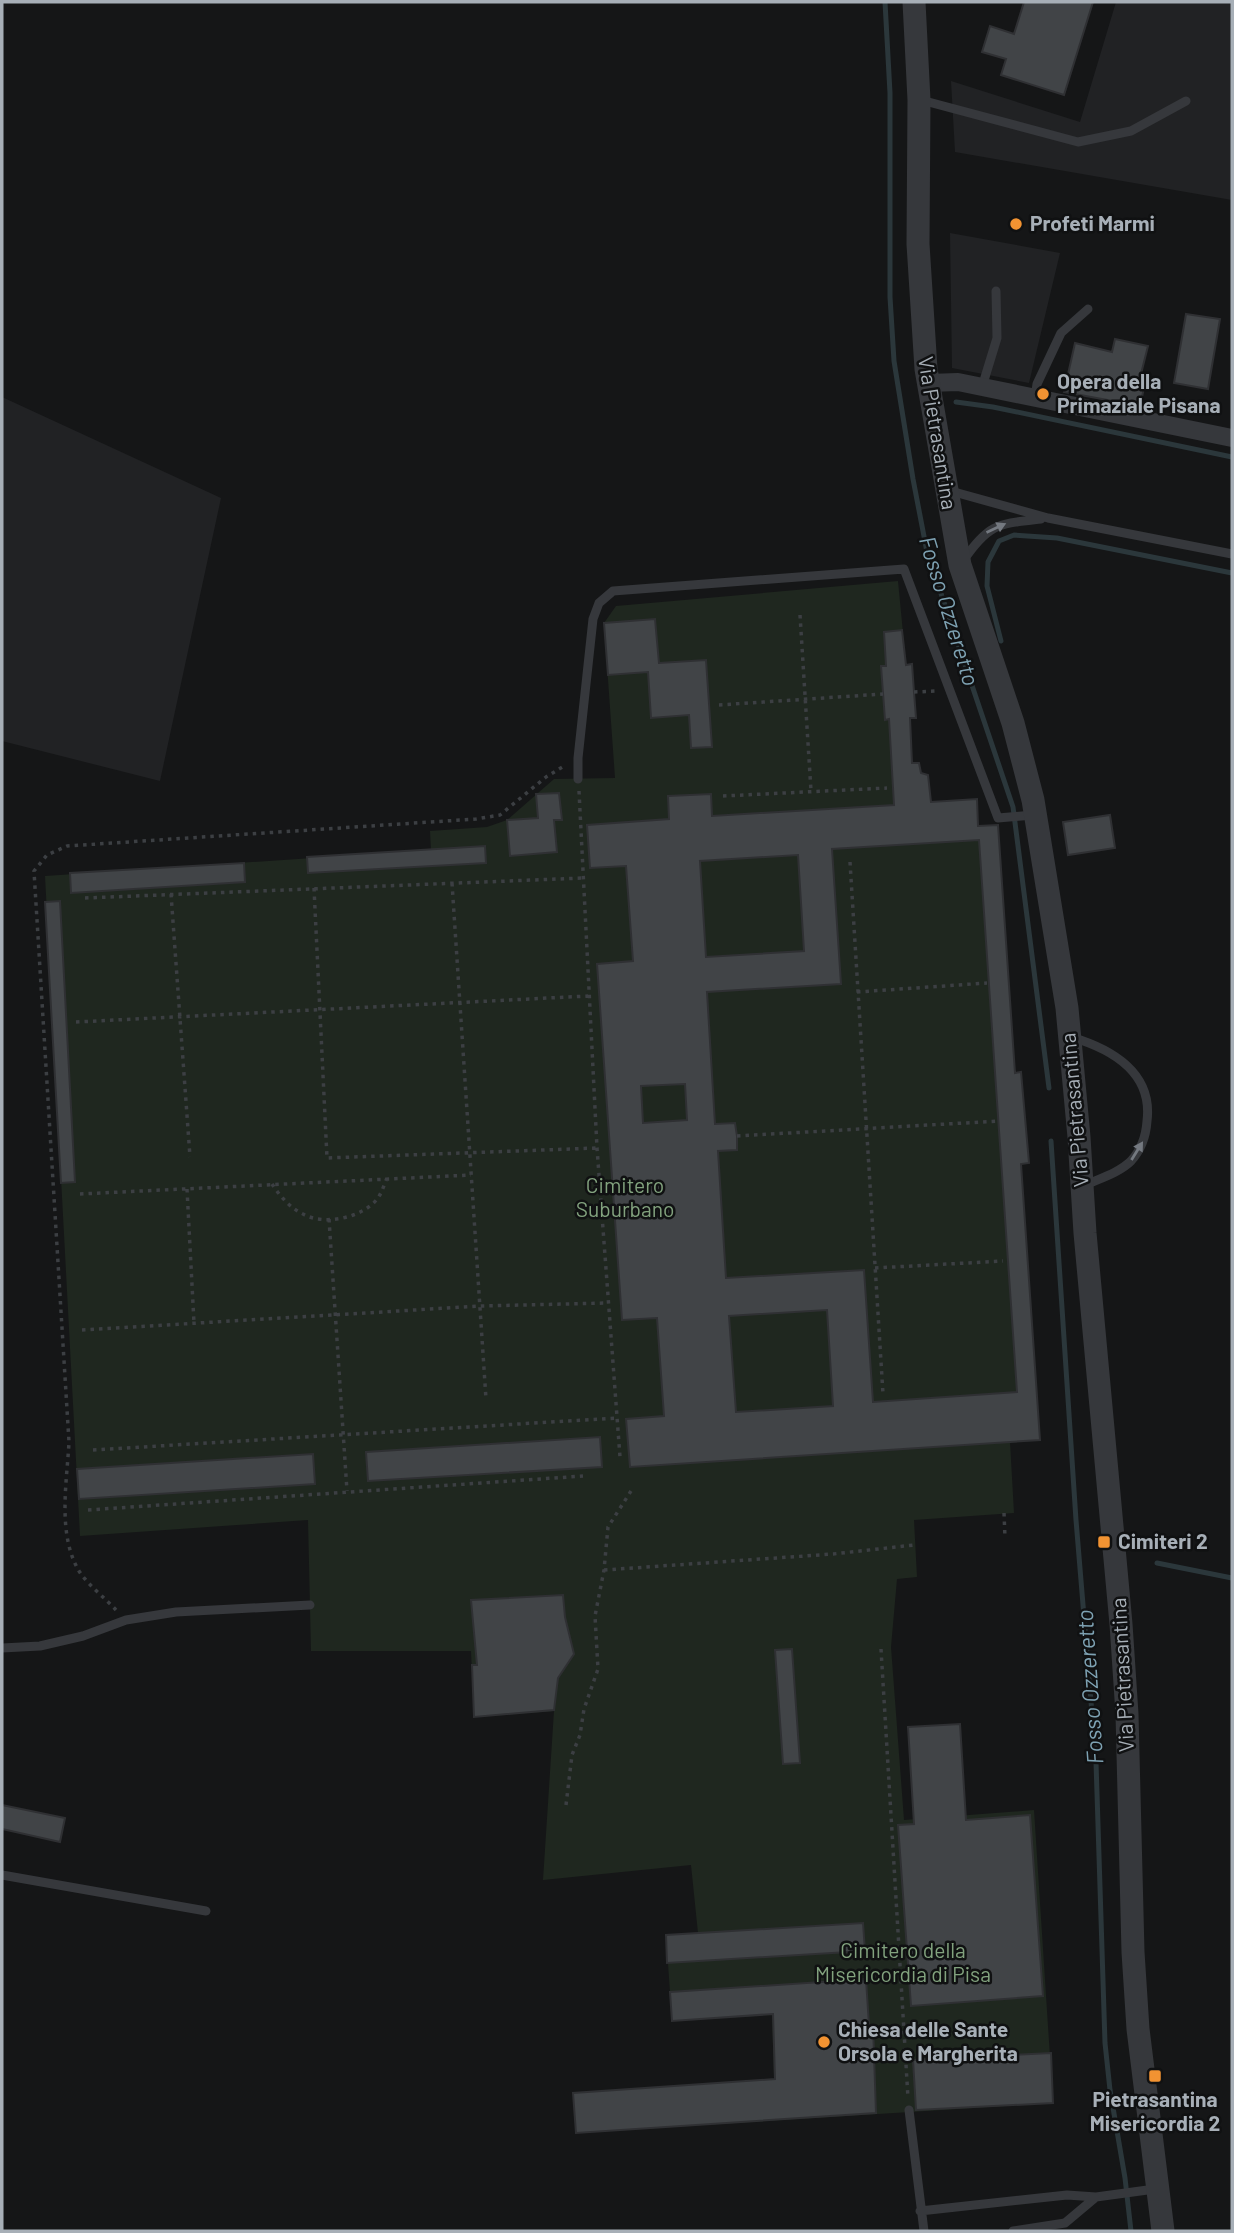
<svg xmlns="http://www.w3.org/2000/svg" width="1234" height="2233" font-family="Barlow,sans-serif">
<rect width="100%" height="100%" fill="#151617"/>
<path fill="#212224" d="M1116 2H1232V200L955 152 951 81 1080 122Z
M950 233 1060 253 1029 383 952 368Z
M2 397 221 498 160 781 2 741Z"/>
<path fill="#1f271f" d="M898 581 906 664H912L916 718 910 719 912 763H919L921 773 928 775 931 802 977 799 978 826 998 825 1015 1072H1021L1029 1163 1021 1164 1040 1440 1010 1442 1014 1513 914 1520 917 1577 897 1579 891 1647 904 1820 1034 1810 1053 2103 576 2133 573 2093 774 2079 772 2015 672 2021 666 1935 698 1933 691 1865 543 1880 554 1711 474 1717 471 1651H311L308 1520 80 1536 45 876 431 850 430 831 487 827 507 820 554 779 615 778 604 623 616 606Z"/>
<g fill="none" stroke-linecap="round" stroke-linejoin="round">
<path stroke="#2b373b" stroke-width="5" d="M885 2 890 93V297L894 361 913 479 927 552 1013 807 1049 1088
M956 402 993 407 1232 457
M1001 641 987 586 988 562 999 541 1014 535 1057 538 1232 573
M1051 1141 1076 1520 1096 1762 1105 2043 1110 2090 1125 2178 1131 2231
M1157 1563 1232 1578"/>
</g>
<path fill="#414447" stroke="#2f3033" stroke-width="2" fill-rule="evenodd" d="M1024 2H1093L1064 95 1001 75 1006 59 982 52 990 26 1014 34Z
M1186 314 1220 319 1208 389 1174 383Z
M1115 339 1148 346 1139 382 1145 383 1140 406 1064 392 1075 343 1112 352Z
M655 619 659 663 706 660 712 747 691 748 689 715 651 718 648 672 608 675 604 623Z
M902 630 906 665 912 664 914 692 916 718H910L912 763H919L921 773 928 775 931 802 977 799 978 826 998 825 1015 1073 1021 1072 1029 1163 1021 1164 1040 1440 630 1467 626 1419 664 1416 657 1318 622 1320 597 964 633 961 626 866 590 868 587 825 669 819 668 796 711 794 712 816 894 805 889 719 885 720 881 666H886L884 632ZM979 840 1017 1392 873 1402 864 1270 726 1278 718 1151 737 1150V1136L735 1123 715 1124 707 992 841 984 832 849ZM798 855 804 951 706 957 700 861ZM685 1084 687 1120 643 1123 641 1086ZM827 1310 833 1406 736 1412 729 1316Z
M559 793 562 820H554L557 852 510 856 507 820 538 818 536 794Z
M1110 815 1115 848 1068 855 1063 822Z
M485 846 486 863 308 873 307 857Z
M244 863 245 882 71 893 70 873Z
M60 901 75 1182 61 1183 45 902Z
M600 1437 602 1467 368 1481 366 1452Z
M313 1454 315 1484 79 1499 77 1469Z
M563 1595 565 1617 574 1654 558 1678 554 1710 474 1717 472 1665H477L471 1600Z
M792 1649 800 1763 783 1764 775 1650Z
M960 1724 966 1820 1030 1815 1043 1996 911 2006 898 1825 914 1824 908 1727Z
M2 1805 65 1818 60 1842 2 1829Z
M863 1923 865 1951 667 1963 666 1935Z
M866 1979 869 2025H873L876 2113 576 2133 573 2093 775 2079 773 2014 672 2021 670 1992Z
M1051 2053 1053 2103 916 2110 913 2060Z"/>
<g fill="none" stroke-linecap="round" stroke-linejoin="round">
<path stroke="#3c3f43" stroke-width="3.5" stroke-dasharray="3.5 5" stroke-linecap="butt" d="M800 615 811 791
M914 692 937 691
M719 705 883 694
M579 791 597 1148 620 1457
M723 796 887 788
M850 862 883 1394
M452 883 486 1399
M314 888 327 1158 597 1148
M171 894 190 1157
M85 898 583 878
M857 992 987 983
M76 1022 588 996
M737 1136 999 1121
M272 1184C280 1196 290 1208 303 1214 324 1226 363 1218 378 1198 382 1192 384 1185 387 1178
M187 1189 194 1323
M80 1194 471 1175
M329 1219 347 1491
M875 1268 1003 1261
M82 1330 481 1306 607 1303
M93 1450 617 1418
M88 1510 583 1476
M1004 1513 1005 1538
M604 1570 833 1554 914 1545
M116 1610C105 1598 88 1585 79 1571 57 1534 67 1482 69 1442L34 871 47 855 67 846 476 819 500 815 546 777 564 766
M881 1649 908 2098
M566 1805 572 1755 580 1735 584 1709 598 1669 595 1616 604 1570 608 1527 631 1491"/>
<path stroke="#36383c" stroke-width="9" d="M921 100 1078 142 1131 131 1186 101
M982 387 997 338 996 291
M1035 398 1037 384 1061 333 1088 309
M947 490 1048 518 1232 554
M963 561C989 523 998 524 1041 519
M578 779V758L593 619 599 603 613 591 904 569 998 818 1033 815
M1071 1037C1112 1049 1153 1073 1147 1121 1146 1136 1141 1150 1131 1161 1119 1173 1098 1179 1083 1186
M2 1648 40 1646 83 1636 126 1620 176 1612 310 1605
M2 1875 206 1911
M909 2110 924 2231
M920 2211 1067 2195 1096 2197 1155 2189
M1013 2231 1065 2223 1096 2197"/>
<path stroke="#36383c" stroke-width="18" d="M929 383 958 382 1232 438"/>
<path stroke="#36383c" stroke-width="23" d="M914 2 919 100 918 244 926 369 960 565 1013 723 1033 800 1067 1008 1079 1137 1085 1233 1121 1624 1127 1714 1133 1952 1138 2029 1163 2231"/>
</g>
<defs><path id="oneway-solid" d="M-6-.8H1V-3.2L6.5 0L1 3.2V.8H-6Z" transform="scale(1.75)"/></defs>
<g fill="#747980">
<use href="#oneway-solid" transform="translate(996 528) rotate(-25)"/>
<use href="#oneway-solid" transform="translate(1137 1151) rotate(-58)"/>
</g>
<g fill="#f29332" stroke="#101112" stroke-width="2.5">
<circle cx="1016" cy="224" r="7"/>
<circle cx="1043" cy="394" r="7"/>
<rect x="1097" y="1535" width="14" height="14" rx="3.5"/>
<circle cx="824" cy="2042" r="7"/>
<rect x="1148" y="2069" width="14" height="14" rx="3.5"/>
</g>
<g text-anchor="middle" stroke-width="5" stroke-linejoin="round" paint-order="stroke">
<g font-size="21" font-weight="bold" fill="#a7afb7" stroke="#101112" text-anchor="start">
<text x="1030" y="231">Profeti Marmi</text>
<text x="1057" y="389">Opera della<tspan x="1057" dy="24">Primaziale Pisana</tspan></text>
<text x="1118" y="1549">Cimiteri 2</text>
<text x="838" y="2037">Chiesa delle Sante<tspan x="838" dy="24">Orsola e Margherita</tspan></text>
<text x="1155" y="2107" text-anchor="middle">Pietrasantina<tspan x="1155" dy="24">Misericordia 2</tspan></text>
</g>
<g font-size="21" fill="#a7afb7" stroke="#101112">
<text transform="translate(937 433) rotate(81)" y="7">Via Pietrasantina</text>
<text transform="translate(1075 1110) rotate(-95)" y="7">Via Pietrasantina</text>
<text transform="translate(1123 1675) rotate(-93)" y="7">Via Pietrasantina</text>
</g>
<g font-size="21" fill="#82a27e" stroke="#101112">
<text x="625" y="1193">Cimitero<tspan x="625" dy="24">Suburbano</tspan></text>
<text x="903" y="1958">Cimitero della<tspan x="903" dy="24">Misericordia di Pisa</tspan></text>
</g>
<g font-size="23" font-style="italic" fill="#7ea2b3" stroke="#101112">
<text transform="translate(949 611) rotate(73)" y="8">Fosso Ozzeretto</text>
<text transform="translate(1090 1687) rotate(-94)" y="8">Fosso Ozzeretto</text>
</g>
</g>
<rect width="1234" height="2233" fill="none" stroke="#a7afb7" stroke-width="7"/>
</svg>
